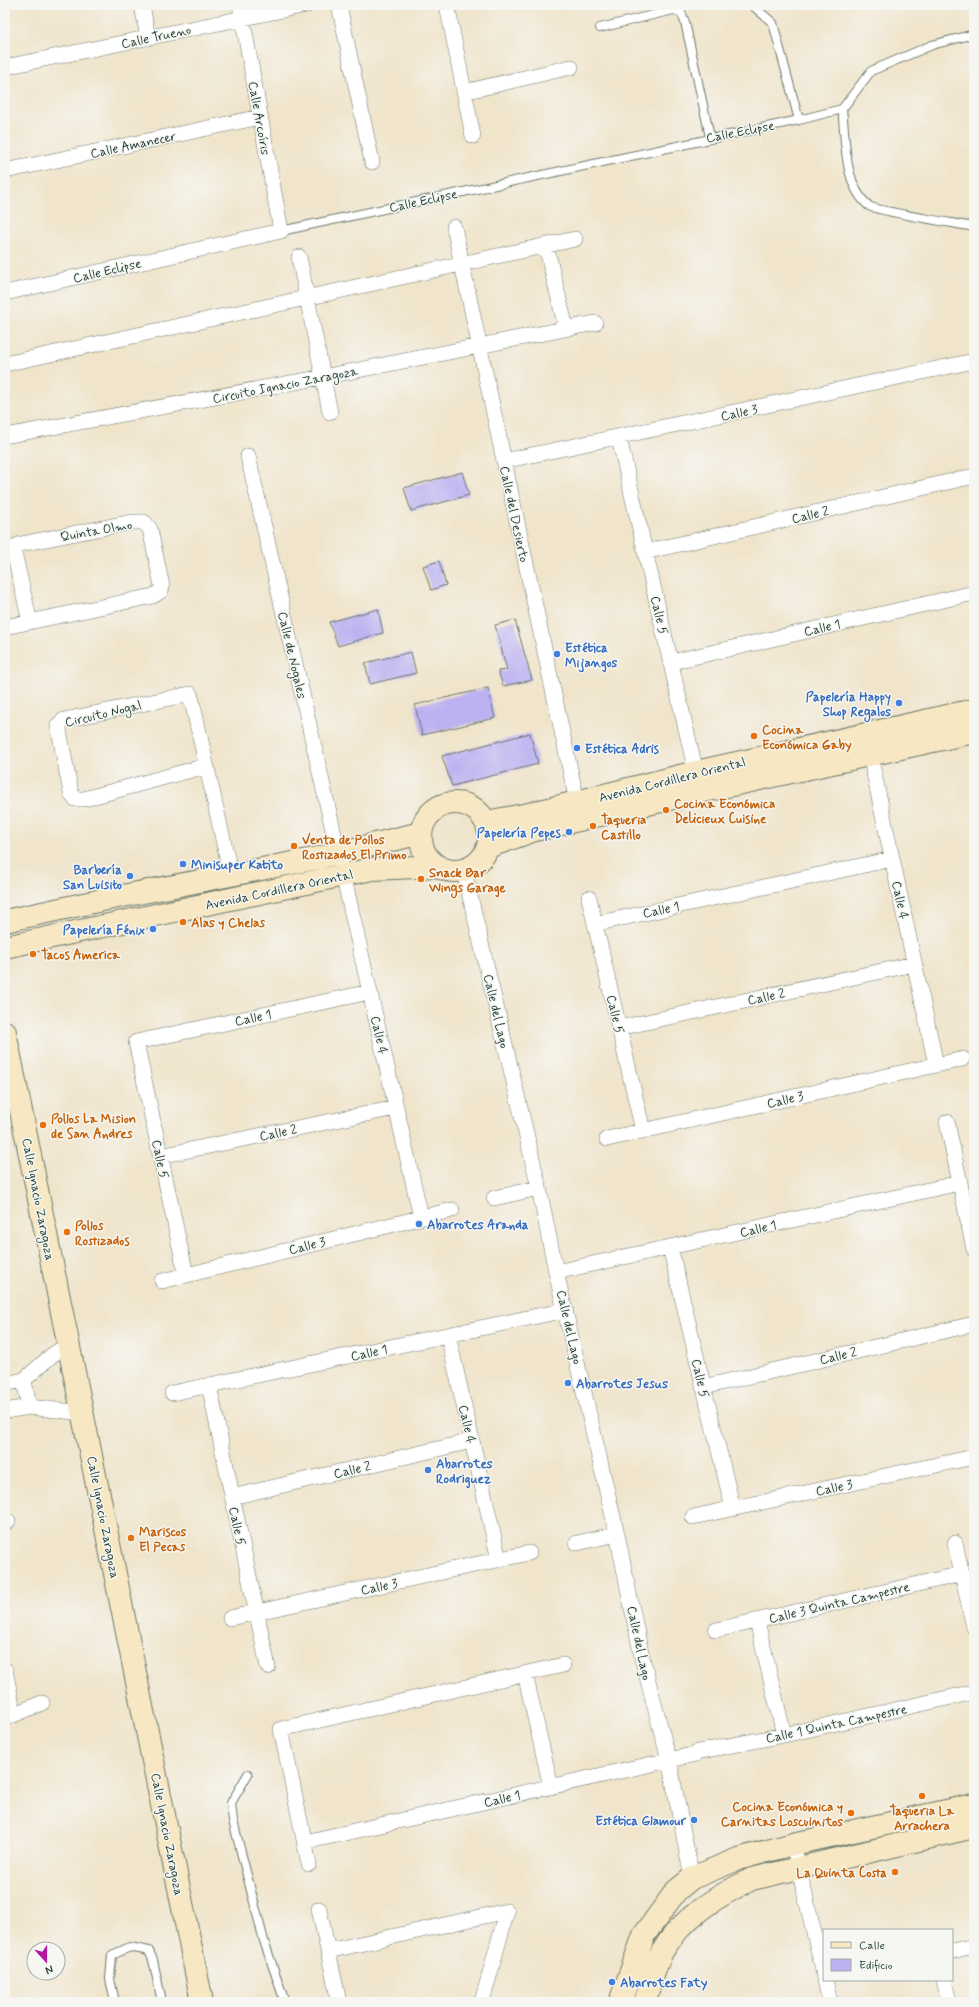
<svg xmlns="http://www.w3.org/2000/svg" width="979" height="2007" font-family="Mynerve,sans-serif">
<rect width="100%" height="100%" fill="#f6f6f2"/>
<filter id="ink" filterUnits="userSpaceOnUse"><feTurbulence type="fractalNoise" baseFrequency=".025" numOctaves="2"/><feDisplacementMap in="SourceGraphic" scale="8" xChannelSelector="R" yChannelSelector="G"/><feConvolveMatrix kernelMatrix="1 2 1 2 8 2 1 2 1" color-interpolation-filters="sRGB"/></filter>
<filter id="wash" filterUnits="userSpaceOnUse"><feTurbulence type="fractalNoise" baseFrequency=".012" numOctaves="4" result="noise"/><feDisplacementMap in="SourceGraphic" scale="16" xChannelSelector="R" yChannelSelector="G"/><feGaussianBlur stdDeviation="0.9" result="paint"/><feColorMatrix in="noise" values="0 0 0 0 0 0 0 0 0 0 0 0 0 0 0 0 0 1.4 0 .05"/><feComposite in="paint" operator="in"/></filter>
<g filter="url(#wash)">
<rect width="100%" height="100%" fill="#f0e4cb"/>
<g id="blocks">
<path fill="#bdb2f1" d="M462 472 469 495 411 511 404 488Z
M439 561 446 585 431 590 423 566Z
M378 609 383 633 338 646 329 622Z
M515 620 532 680 503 686 498 671 507 670 495 625Z
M411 652 416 673 370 684 365 663Z
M488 688 495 718 422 735 415 705Z
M530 733 538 764 452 786 442 756Z"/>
</g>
</g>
<g filter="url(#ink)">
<use href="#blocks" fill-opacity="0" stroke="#687769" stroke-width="1"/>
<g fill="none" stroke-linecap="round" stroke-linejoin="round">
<g stroke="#687769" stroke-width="10">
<path id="lane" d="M752 5 773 23 799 120
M600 28 673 10 681 12 685 22 710 137
M974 34 932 45 871 71 842 109C846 139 843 185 869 206 876 211 959 224 974 227
M281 231 799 120 842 109
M248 1774 231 1803 233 1821 264 1941 285 2002
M115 2002 110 1979 112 1955 130 1947 149 1951 153 1960 162 2002"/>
</g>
<g stroke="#687769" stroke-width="16">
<path id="street" d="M142 5 148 38
M339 5 372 162
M447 5 473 136
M5 67 307 5
M464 92 571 67
M5 171 260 117
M454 227 577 802
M546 246 565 324V329
M299 257 330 412
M5 293 281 231 240 5
M5 364 575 239
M5 436 323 377 595 323
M619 438 698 781
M248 456 421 1217
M504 461 974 361
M645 552 974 476
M5 627 153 596 161 591 162 586 150 529 144 522H132L21 544 13 548 30 622
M671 662 974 593
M868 745 936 1065
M206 766 84 799H75L71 793 58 725 64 720 190 694 192 701 231 875
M464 871 539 1188 556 1272 617 1534 642 1658 669 1760 692 1878
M589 898 643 1131
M595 924 892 859
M619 1028 914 964
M947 1122 974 1249
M607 1139 963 1059
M160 1156 396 1108
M494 1198 539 1188
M670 1247 733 1509
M556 1272 960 1183
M186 1275 136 1042 370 992
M162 1281 452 1210
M448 1335 499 1560
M24 1380 29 1407
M5 1384 24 1380 52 1355 69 1344
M209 1385 268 1667
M703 1387 974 1324
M172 1393 566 1310
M5 1411 29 1407 83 1413
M232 1497 472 1441
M693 1517 974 1457
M5 1523 8 1521
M577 1543 617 1534
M955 1543 974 1627
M230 1618 529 1553
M757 1621 784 1735
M716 1630 962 1574
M5 1670 14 1715
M525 1674 551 1787
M6 1718 42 1703
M305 1842 696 1754 697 1752 784 1735 974 1692
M793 1844 824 1975
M309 1864 281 1729 563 1665
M319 1909 339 2002
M328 1951 507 1911 482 2002
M952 1951 974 1946
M825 1980 830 2002
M944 1980 949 2002"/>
</g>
<g stroke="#687769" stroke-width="24">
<path id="secondary" d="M421 837a34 34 0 1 1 68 0a34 34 0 1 1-68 0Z
M486 822 529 814 696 772 974 710
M488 847 535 830 700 792 974 732
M5 921 102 900 318 858 421 833
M5 947 372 869 436 866
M5 1032 202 2002
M620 2002 644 1935 676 1891 692 1878 738 1859 793 1844 974 1805
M644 2002C650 1986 654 1967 662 1952 682 1917 717 1896 752 1879L974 1827"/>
</g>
<use href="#lane" stroke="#fff" stroke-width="8"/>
<use href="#street" stroke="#fff" stroke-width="15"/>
<use href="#secondary" stroke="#f7e8c3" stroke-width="22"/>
</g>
</g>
<g fill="#3f7fe0" stroke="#f6f6f2" stroke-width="1.5">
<circle cx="557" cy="654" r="4"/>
<circle cx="899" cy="703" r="4"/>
<circle cx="577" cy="748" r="4"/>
<circle cx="569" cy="832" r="4"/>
<circle cx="183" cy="864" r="4"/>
<circle cx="130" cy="876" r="4"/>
<circle cx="153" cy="929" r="4"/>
<circle cx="419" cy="1224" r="4"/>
<circle cx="568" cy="1383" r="4"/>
<circle cx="428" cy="1470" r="4"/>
<circle cx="694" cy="1820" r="4"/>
<circle cx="612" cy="1982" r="4"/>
</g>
<g fill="#e8710a" stroke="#f6f6f2" stroke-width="1.5">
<circle cx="754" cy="736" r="4"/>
<circle cx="666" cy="810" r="4"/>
<circle cx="593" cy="826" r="4"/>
<circle cx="294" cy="846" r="4"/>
<circle cx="421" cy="879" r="4"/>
<circle cx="183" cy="922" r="4"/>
<circle cx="33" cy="954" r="4"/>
<circle cx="43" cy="1125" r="4"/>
<circle cx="67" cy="1232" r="4"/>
<circle cx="131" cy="1538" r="4"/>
<circle cx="922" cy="1796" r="4"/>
<circle cx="851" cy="1813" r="4"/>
<circle cx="895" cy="1872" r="4"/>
</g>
<g text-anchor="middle" stroke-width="3" stroke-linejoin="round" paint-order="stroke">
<g font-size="13" fill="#1f3d34" stroke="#f6f6f2">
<text transform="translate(156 36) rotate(-12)" y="5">Calle Trueno</text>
<text transform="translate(260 118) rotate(80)" y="5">Calle Arcoíris</text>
<text transform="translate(740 131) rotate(-11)" y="5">Calle Eclipse</text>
<text transform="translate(133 144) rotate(-12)" y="5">Calle Amanecer</text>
<text transform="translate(423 200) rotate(-12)" y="5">Calle Eclipse</text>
<text transform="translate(107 270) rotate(-13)" y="5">Calle Eclipse</text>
<text transform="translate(285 384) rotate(-11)" y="5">Circuito Ignacio Zaragoza</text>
<text transform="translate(739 412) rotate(-12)" y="5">Calle 3</text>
<text transform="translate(515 514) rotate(78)" y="5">Calle del Desierto</text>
<text transform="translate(810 514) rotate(-13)" y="5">Calle 2</text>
<text transform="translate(96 530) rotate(-10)" y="5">Quinta Olmo</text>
<text transform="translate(660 615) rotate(77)" y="5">Calle 5</text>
<text transform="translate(822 627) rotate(-13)" y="5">Calle 1</text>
<text transform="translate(293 655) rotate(77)" y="5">Calle de Nogales</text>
<text transform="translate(103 713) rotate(-13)" y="5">Circuito Nogal</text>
<text transform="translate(672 779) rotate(-14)" y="5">Avenida Cordillera Oriental</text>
<text transform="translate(279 889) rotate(-12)" y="5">Avenida Cordillera Oriental</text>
<text transform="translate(901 900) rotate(78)" y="5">Calle 4</text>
<text transform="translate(661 909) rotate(-12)" y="5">Calle 1</text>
<text transform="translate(766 996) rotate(-12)" y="5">Calle 2</text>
<text transform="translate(497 1011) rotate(77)" y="5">Calle del Lago</text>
<text transform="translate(616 1014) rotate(77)" y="5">Calle 5</text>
<text transform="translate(253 1017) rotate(-12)" y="5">Calle 1</text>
<text transform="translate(380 1035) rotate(77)" y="5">Calle 4</text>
<text transform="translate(785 1099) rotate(-13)" y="5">Calle 3</text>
<text transform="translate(278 1132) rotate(-12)" y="5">Calle 2</text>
<text transform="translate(161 1159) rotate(78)" y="5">Calle 5</text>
<text transform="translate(39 1199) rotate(79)" y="5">Calle Ignacio Zaragoza</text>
<text transform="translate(758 1228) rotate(-13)" y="5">Calle 1</text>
<text transform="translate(307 1245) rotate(-14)" y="5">Calle 3</text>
<text transform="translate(570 1327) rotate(77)" y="5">Calle del Lago</text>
<text transform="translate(369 1352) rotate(-12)" y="5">Calle 1</text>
<text transform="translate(838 1355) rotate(-13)" y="5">Calle 2</text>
<text transform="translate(701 1378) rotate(77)" y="5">Calle 5</text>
<text transform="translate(468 1424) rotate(77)" y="5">Calle 4</text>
<text transform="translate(352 1469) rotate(-13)" y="5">Calle 2</text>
<text transform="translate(834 1487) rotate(-12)" y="5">Calle 3</text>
<text transform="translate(104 1517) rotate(79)" y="5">Calle Ignacio Zaragoza</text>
<text transform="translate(238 1526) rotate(78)" y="5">Calle 5</text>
<text transform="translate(379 1586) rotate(-12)" y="5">Calle 3</text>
<text transform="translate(839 1602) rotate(-13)" y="5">Calle 3 Quinta Campestre</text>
<text transform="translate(640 1643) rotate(78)" y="5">Calle del Lago</text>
<text transform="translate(836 1723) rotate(-12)" y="5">Calle 1 Quinta Campestre</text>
<text transform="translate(502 1798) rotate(-13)" y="5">Calle 1</text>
<text transform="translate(168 1834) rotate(79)" y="5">Calle Ignacio Zaragoza</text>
</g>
<g font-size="13" font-weight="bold" fill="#366cbe" stroke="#f6f6f2" text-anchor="start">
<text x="565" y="652">Estética<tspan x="565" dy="15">Mijangos</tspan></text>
<text x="891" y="701" text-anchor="end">Papelería Happy<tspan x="891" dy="15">Shop Regalos</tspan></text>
<text x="585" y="753">Estética Adris</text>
<text x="561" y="837" text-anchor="end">Papelería Pepes</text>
<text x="191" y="869">Minisuper Katito</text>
<text x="122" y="874" text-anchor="end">Barbería<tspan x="122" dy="15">San Luisito</tspan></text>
<text x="145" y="934" text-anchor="end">Papelería Fénix</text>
<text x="427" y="1229">Abarrotes Aranda</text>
<text x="576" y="1388">Abarrotes Jesus</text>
<text x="436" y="1468">Abarrotes<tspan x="436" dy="15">Rodriguez</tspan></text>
<text x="686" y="1825" text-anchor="end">Estética Glamour</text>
<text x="620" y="1987">Abarrotes Faty</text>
</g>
<g font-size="13" font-weight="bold" fill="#c56008" stroke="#f6f6f2" text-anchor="start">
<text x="762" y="734">Cocina<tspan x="762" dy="15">Económica Gaby</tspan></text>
<text x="674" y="808">Cocina Económica<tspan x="674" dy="15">Delicieux Cuisine</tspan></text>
<text x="601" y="824">Taqueria<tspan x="601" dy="15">Castillo</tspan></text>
<text x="302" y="844">Venta de Pollos<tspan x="302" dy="15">Rostizados El Primo</tspan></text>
<text x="429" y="877">Snack Bar<tspan x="429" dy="15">Wings Garage</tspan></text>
<text x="191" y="927">Alas y Chelas</text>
<text x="41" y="959">Tacos America</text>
<text x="51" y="1123">Pollos La Mision<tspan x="51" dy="15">de San Andres</tspan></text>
<text x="75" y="1230">Pollos<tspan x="75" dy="15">Rostizados</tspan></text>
<text x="139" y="1536">Mariscos<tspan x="139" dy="15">El Pecas</tspan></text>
<text x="843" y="1811" text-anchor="end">Cocina Económica y<tspan x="843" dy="15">Carnitas Loscuinitos</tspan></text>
<text x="922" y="1815" text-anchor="middle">Taqueria La<tspan x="922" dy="15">Arrachera</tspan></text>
<text x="887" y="1877" text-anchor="end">La Quinta Costa</text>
</g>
</g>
<rect width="979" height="2007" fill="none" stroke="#f6f6f2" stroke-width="20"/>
<rect x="823" y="1929" width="130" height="52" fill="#f6f6f2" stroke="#a0aca6"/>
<rect x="831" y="1942" width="20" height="6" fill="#f7e8c3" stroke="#a0aca6"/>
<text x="859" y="1949" font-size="12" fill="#1f3d34">Calle</text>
<rect x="831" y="1959" width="20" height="12" fill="#bdb2f1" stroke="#a0aca6"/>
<text x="859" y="1969" font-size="12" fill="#1f3d34">Edificio</text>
<g transform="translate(46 1961) rotate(159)"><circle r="19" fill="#f6f6f2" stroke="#a0aca6"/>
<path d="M0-3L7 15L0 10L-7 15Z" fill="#b5179e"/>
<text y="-6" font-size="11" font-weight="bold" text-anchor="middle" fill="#1f3d34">N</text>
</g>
</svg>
